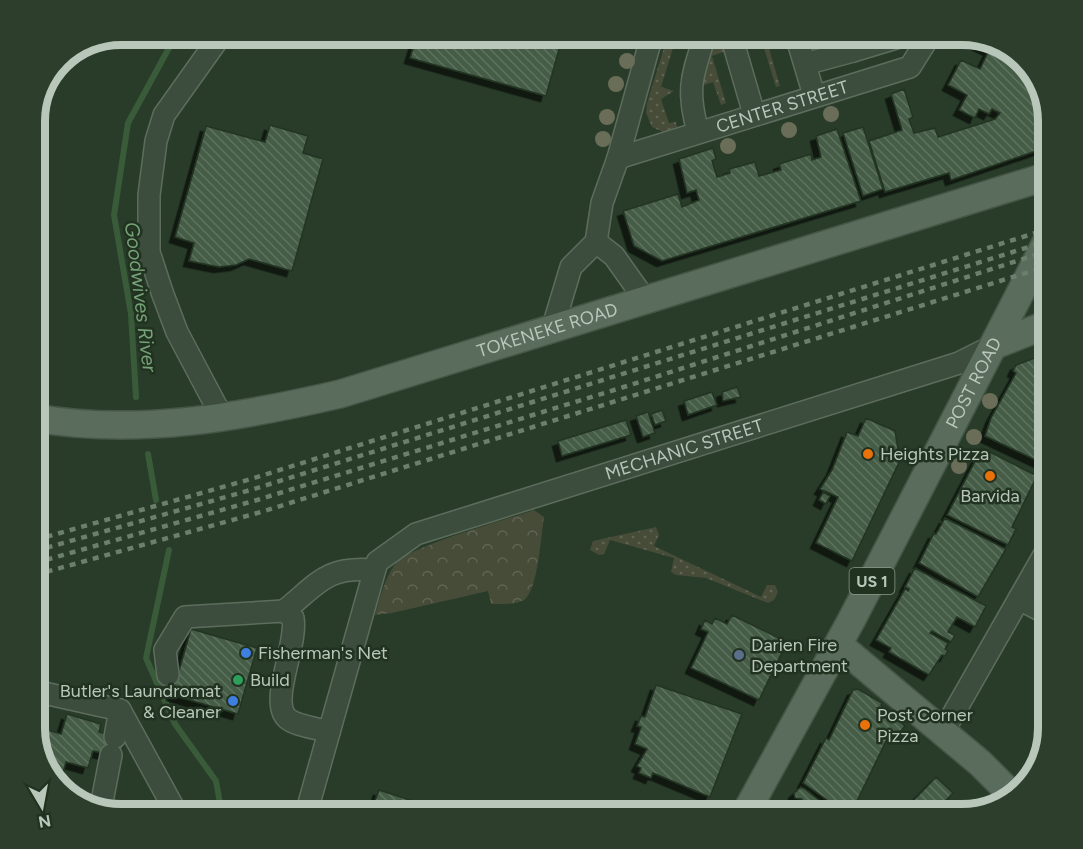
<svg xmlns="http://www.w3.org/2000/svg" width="1083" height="849" font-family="Figtree,sans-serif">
<defs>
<pattern id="grass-dots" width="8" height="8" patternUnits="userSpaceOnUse" patternTransform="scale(1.5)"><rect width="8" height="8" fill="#464c38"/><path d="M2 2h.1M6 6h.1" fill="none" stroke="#5f6453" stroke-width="1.8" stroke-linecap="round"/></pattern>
<pattern id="forest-crowns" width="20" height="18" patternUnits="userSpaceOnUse" patternTransform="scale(1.5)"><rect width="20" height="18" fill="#464c38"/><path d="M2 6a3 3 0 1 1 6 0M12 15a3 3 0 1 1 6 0" fill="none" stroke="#5f6453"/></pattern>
<pattern id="building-back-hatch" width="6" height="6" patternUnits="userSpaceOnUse" patternTransform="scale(1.5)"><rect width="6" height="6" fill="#455b46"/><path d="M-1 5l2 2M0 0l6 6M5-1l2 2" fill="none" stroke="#5e715f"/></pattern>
<filter id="shadow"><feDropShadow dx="-5.5" dy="5.5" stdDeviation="0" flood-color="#0009"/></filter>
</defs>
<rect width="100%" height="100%" fill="#283c29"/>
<path fill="url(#grass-dots)" d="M668 35H677L661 87 674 91 661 99 669 123 676 122 677 127 663 132 652 127 646 113 647 103Z
M714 35H721L726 51 712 56 726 103 721 105 713 82 701 86Z
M760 35H765L780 86 776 87Z
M656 527 659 535 654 546 761 597 767 585H775L778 592 774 600 768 603 706 578 676 575 671 572 674 558 610 540 604 554 599 555 590 550 593 541Z"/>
<path fill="url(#forest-crowns)" d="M534 510 544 517C541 535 538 591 524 600 515 605 501 604 491 604L488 591 392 613 375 615C380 598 385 577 396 563 410 546 509 519 534 510Z"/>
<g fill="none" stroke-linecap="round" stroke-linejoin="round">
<path stroke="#395b3a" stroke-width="6" d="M136 397 131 314 114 215 128 123 176 35
M148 454 156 500
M169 550 146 658 175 724 216 781 222 814"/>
</g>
<path fill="url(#building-back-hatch)" stroke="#233423" stroke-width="1.5" filter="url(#shadow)" d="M417 35H563L546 96 410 58Z
M974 39 1019 56 1040 83 1048 121V147L951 180 949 173 885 192 869 141 902 130 891 94 904 89 913 117 909 119 914 133 935 128 938 137 995 119 1000 113 992 109 989 114 979 109 975 118 959 110 967 95 948 85 961 60 980 69 989 50 975 43Z
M270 125 308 136 303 153 323 159 292 271 249 259 236 265 219 267 189 261 194 243 175 237 206 126 265 142Z
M863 127 883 189 863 196 843 133Z
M837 129 861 201 662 261 634 246 623 211 678 194 682 207 699 200 696 190 687 193 679 159 713 148 716 159 712 161 717 177 730 173 729 169 755 162 759 176 781 170 779 164 811 154 812 160 821 157 816 136Z
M1048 353V450L1042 463 985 436 991 418 1016 373 1013 371 1016 365Z
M737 387 741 397 723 401 722 392Z
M712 392 717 405 688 415 684 401Z
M662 410 666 421 655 425 651 414Z
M648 412 655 433 643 437 636 416Z
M866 418 895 431 898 449 904 452 852 561 816 543 838 497 820 489 832 470 847 432 858 436Z
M626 420 631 435 562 456 558 441Z
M982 448 1037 476 1012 527 1016 529 1008 545 947 515Z
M823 492 830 496 826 504 819 500Z
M945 518 1006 549 978 597 919 563 934 533 936 534Z
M915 568 986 606 975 627 957 617 948 632 955 635 951 642 932 631 930 633 948 643 945 649 948 651 945 656 942 655 929 675 889 652 891 648 876 640 905 589 908 591 909 589 905 587Z
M732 615 787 642 759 700 691 668 708 632 701 629 705 620 712 624 715 618 727 624Z
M191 629 257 648 238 714 172 695Z
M656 685 742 714 710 797 653 773 651 778 639 773 641 768 637 766 647 749 635 744 641 727 637 726 641 716 645 717Z
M858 689 882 703 881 705 905 726 897 736 891 731 853 809 847 814 803 783 826 738 829 740 853 690Z
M67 714 101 724 99 732 126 740 119 757 93 751 88 768 66 762 60 785 35 733V726L61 734Z
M936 777 953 793 933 814H919L909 805Z
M801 787 805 789 836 814H795L802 799 795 798 794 793Z
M379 790 416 802 412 814H370Z"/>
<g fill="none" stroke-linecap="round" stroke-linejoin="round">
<g stroke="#5d6d5d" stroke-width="24">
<g id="minor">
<path d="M221 35 164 115 156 141 149 195V252L162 292 177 332 222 417"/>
<path d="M731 35 754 114"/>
<path d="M796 35 814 95"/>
<path d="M853 51 906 35"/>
<path d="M805 64 853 51 848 35"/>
<path d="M698 132C686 88 692 77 705 35"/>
<path id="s1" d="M618 158 910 67 930 35"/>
<path d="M596 242 614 256 646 301"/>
<path d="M552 330 571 267 596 242 602 203 618 158 652 35"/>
<path d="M1019 599 1048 614"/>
<path d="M284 611C319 583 326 566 374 570"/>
<path d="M168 675 165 650 185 617 284 611 293 618C298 645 268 703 288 719 297 726 317 728 329 732"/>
<path d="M35 691 120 710 177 814"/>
<path d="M943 732 1048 548"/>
<path d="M115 737 120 710"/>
<path d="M101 807 111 755"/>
<path id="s2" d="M306 814 377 562 416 534 959 363 995 345"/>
</g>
</g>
<g stroke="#455646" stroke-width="30">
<g id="major">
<path d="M995 345 1048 324"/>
<path id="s3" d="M35 418C137 436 240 417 340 394L1048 176"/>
<path d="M839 645 980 763 1013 796"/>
<path id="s4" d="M745 814 852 619 1048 239"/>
</g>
</g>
<use href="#minor" stroke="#3c4d3d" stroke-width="21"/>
<use href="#major" stroke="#5a6c5b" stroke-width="27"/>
<path stroke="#6b7f6c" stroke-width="4.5" stroke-dasharray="6 6" stroke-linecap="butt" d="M35 540 251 479 1048 229
M35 551 254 489 1048 241
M35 563 257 500 627 386 1048 251
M35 575 261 512 1048 266"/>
</g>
<g fill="#6a6e59">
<circle cx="627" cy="61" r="8"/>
<circle cx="616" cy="84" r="8"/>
<circle cx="831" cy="114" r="8"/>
<circle cx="607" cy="117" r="8"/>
<circle cx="789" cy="130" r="8"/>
<circle cx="603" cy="139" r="8"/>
<circle cx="728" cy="146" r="8"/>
<circle cx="990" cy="401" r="8"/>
<circle cx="974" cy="437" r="8"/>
<circle cx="959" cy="466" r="8"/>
</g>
<g fill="#e8710a" stroke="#213221" stroke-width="2">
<circle cx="868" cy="454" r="6"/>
<circle cx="990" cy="476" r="6"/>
<circle cx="865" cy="725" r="6"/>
</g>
<g fill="#3f7fe0" stroke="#213221" stroke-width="2">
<circle cx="246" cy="653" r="6"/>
<circle cx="233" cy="701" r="6"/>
</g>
<circle fill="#5c6f8a" stroke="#213221" stroke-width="2" cx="739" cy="655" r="6"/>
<circle fill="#2e9e5b" stroke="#213221" stroke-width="2" cx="238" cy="680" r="6"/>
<g text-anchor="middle" stroke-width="5" stroke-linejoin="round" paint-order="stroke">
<rect fill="#213221" stroke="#8b9a8b" stroke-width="1.5" x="849.5" y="568" width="45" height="26" rx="4.5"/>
<g font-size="16" font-weight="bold" fill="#b8c7b9">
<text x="872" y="587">US 1</text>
</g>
<g font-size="18" fill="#b8c7b9" stroke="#213221">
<text dy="6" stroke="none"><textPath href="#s1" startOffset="172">CENTER STREET</textPath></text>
<text dy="6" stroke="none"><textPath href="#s3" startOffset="525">TOKENEKE ROAD</textPath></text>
<text dy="6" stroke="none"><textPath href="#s4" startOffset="488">POST ROAD</textPath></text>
<text dy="6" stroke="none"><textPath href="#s2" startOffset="591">MECHANIC STREET</textPath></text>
</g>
<g font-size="18" fill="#b8c7b9" stroke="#213221" text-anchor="start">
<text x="880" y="460">Heights Pizza</text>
<text x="990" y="502" text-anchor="middle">Barvida</text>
<text x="751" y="651">Darien Fire<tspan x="751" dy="21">Department</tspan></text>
<text x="258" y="659">Fisherman's Net</text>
<text x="250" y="686">Build</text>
<text x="221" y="697" text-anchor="end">Butler's Laundromat<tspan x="221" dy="21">&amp; Cleaner</tspan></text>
<text x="877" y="721">Post Corner<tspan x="877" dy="21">Pizza</tspan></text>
</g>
<g font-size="20" font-style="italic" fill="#76a277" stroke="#213221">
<text transform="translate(141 297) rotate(83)" y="7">Goodwives River</text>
</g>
</g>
<path d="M0 0H1083V849H0ZM121 45H962A76 76 0 0 1 1038 121V728A76 76 0 0 1 962 804H121A76 76 0 0 1 45 728V121A76 76 0 0 1 121 45Z" fill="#2d3e2d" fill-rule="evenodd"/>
<path fill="none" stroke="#b8c7b9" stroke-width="8" d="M121 45H962A76 76 0 0 1 1038 121V728A76 76 0 0 1 962 804H121A76 76 0 0 1 45 728V121A76 76 0 0 1 121 45Z"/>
<g transform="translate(42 807) rotate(170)" stroke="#213221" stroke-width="4.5" paint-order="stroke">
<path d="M0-4.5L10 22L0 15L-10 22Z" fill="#b8c7b9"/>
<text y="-9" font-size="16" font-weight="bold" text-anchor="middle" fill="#b8c7b9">N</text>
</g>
</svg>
